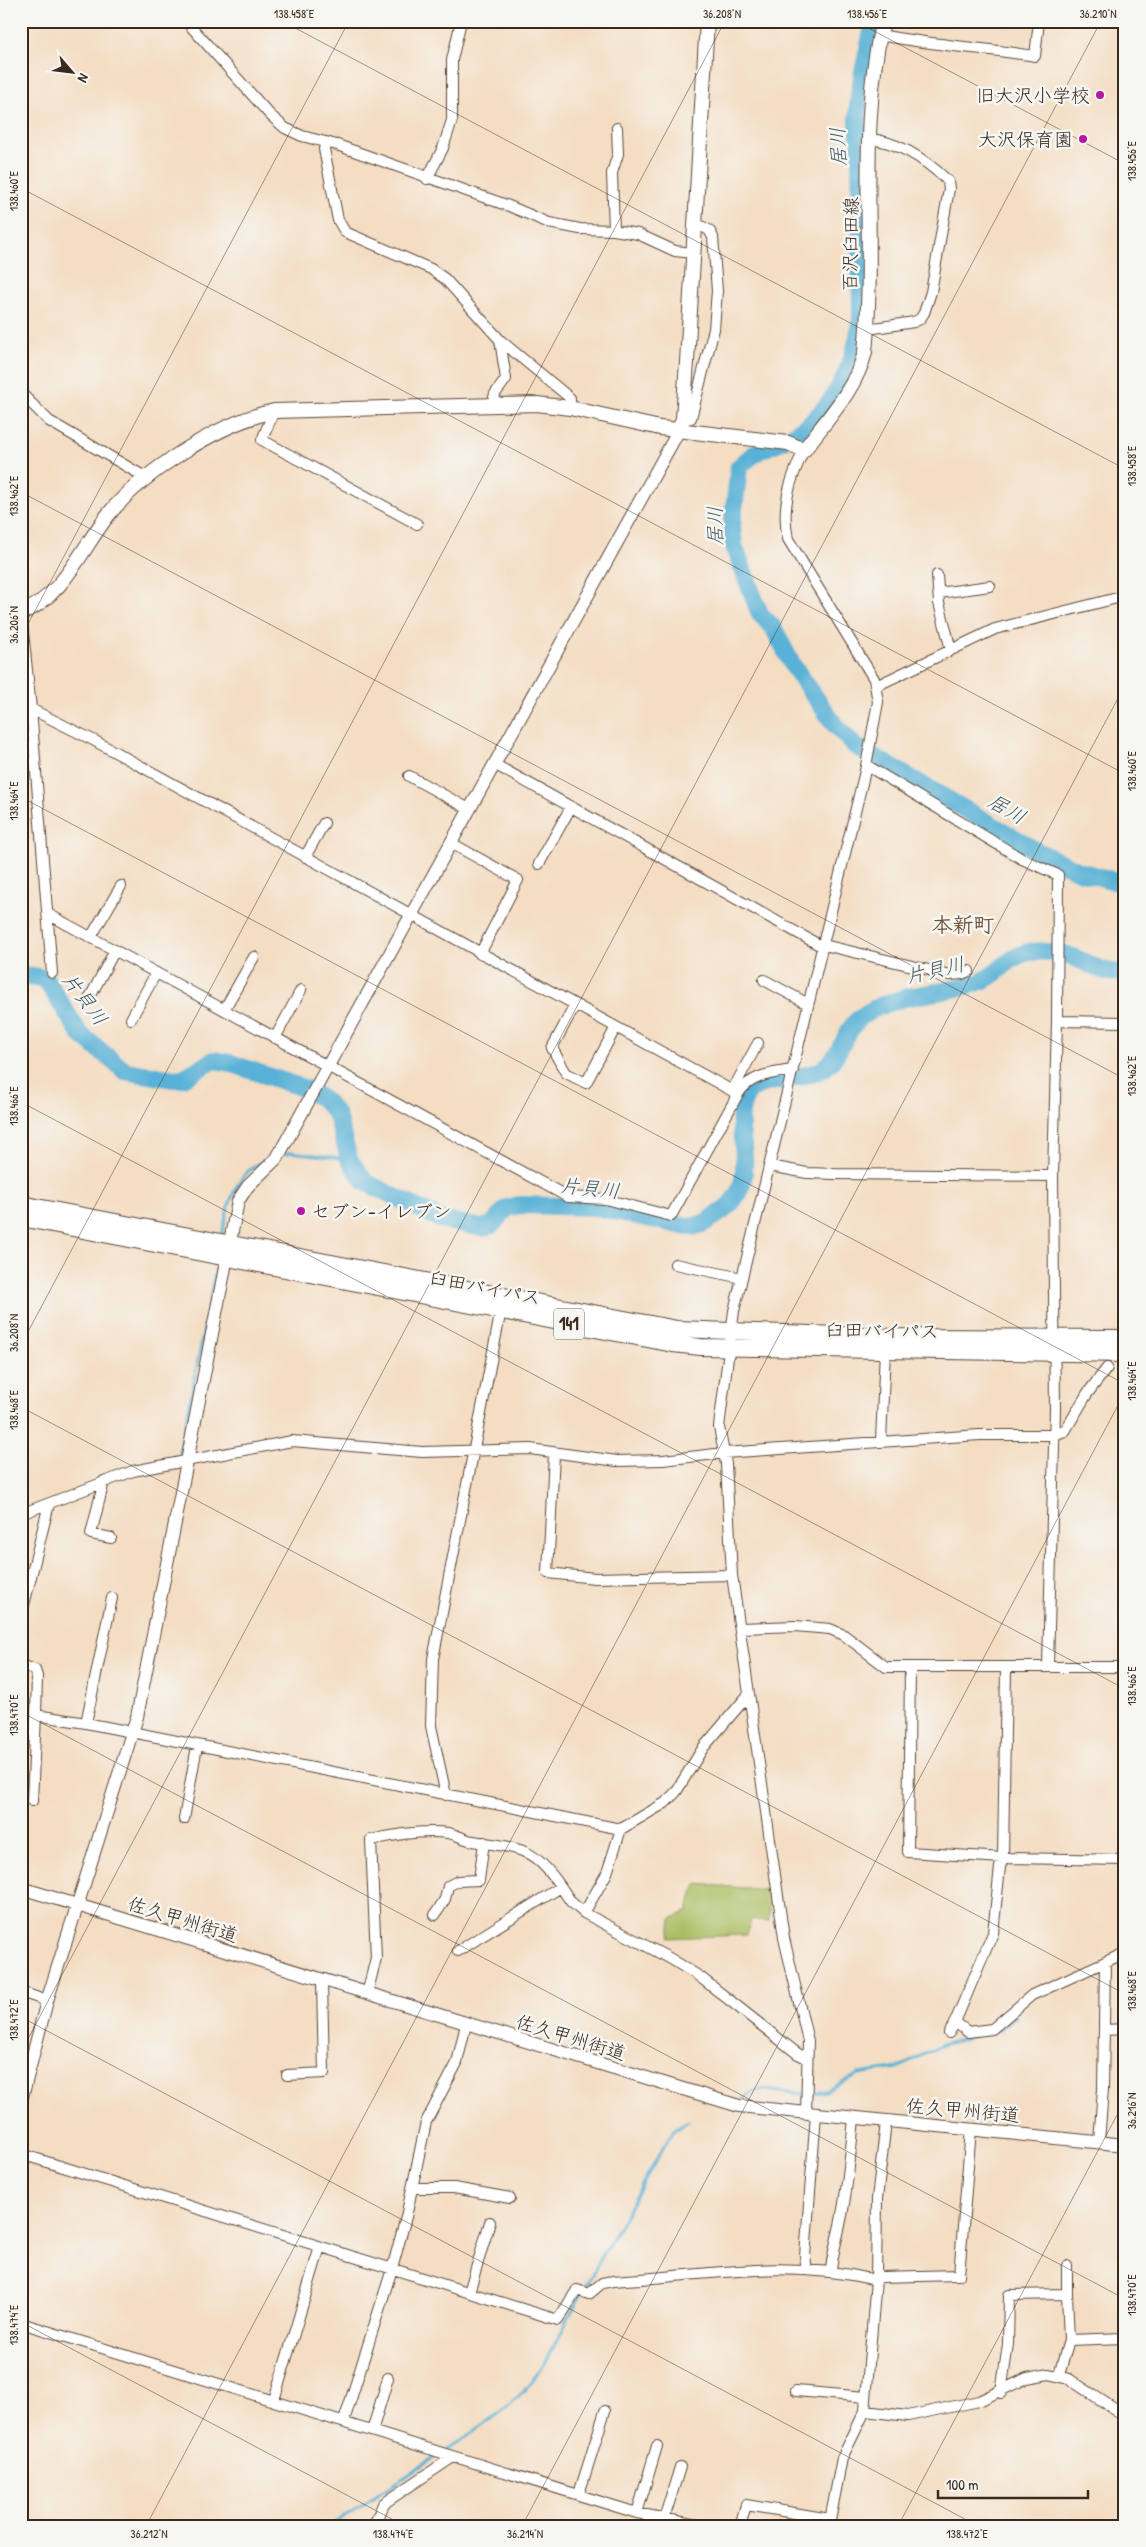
<svg xmlns="http://www.w3.org/2000/svg" width="1146" height="2547" font-family="'Patrick Hand','Klee One',sans-serif">
<rect width="100%" height="100%" fill="#f6f6f2"/>
<filter id="ink" filterUnits="userSpaceOnUse"><feTurbulence type="fractalNoise" baseFrequency=".02" numOctaves="2"/><feDisplacementMap in="SourceGraphic" scale="10" xChannelSelector="R" yChannelSelector="G"/><feConvolveMatrix kernelMatrix="1 2 1 2 8 2 1 2 1" color-interpolation-filters="sRGB"/></filter>
<filter id="wash" filterUnits="userSpaceOnUse"><feTurbulence type="fractalNoise" baseFrequency=".0096" numOctaves="4" result="noise"/><feDisplacementMap in="SourceGraphic" scale="20" xChannelSelector="R" yChannelSelector="G"/><feGaussianBlur stdDeviation="1.12" result="paint"/><feColorMatrix in="noise" values="0 0 0 0 0 0 0 0 0 0 0 0 0 0 0 0 0 1.4 0 .05"/><feComposite in="paint" operator="in"/></filter>
<g filter="url(#wash)">
<rect width="100%" height="100%" fill="#f4ddc2"/>
<path fill="#aabd62" stroke="#727440" d="M696 1884 769 1890V1921L751 1920 747 1935 669 1938 671 1919 688 1911Z"/>
<g fill="none" stroke-linecap="round" stroke-linejoin="round">
<path stroke="#59b1d6" stroke-width="3" d="M285 1154 290 1152 349 1159
M222 1236C227 1206 236 1169 269 1159
M180 1453 217 1262
M995 2031 1000 2030 1015 2016
M743 2099 754 2091 766 2089 808 2095 826 2091 859 2074 898 2068 942 2045 974 2036
M584 2289 661 2151 675 2129 688 2121
M445 2451C471 2433 500 2416 522 2393 545 2369 565 2324 581 2295
M330 2526 440 2454"/>
<path stroke="#59b1d6" stroke-width="18" d="M874 21C867 60 852 100 860 140L861 321C854 366 835 409 795 434 783 442 769 445 757 452 751 456 745 462 739 467L732 526 734 546 760 614 773 627 793 666 835 725 855 746 1039 852 1079 871 1125 884
M21 975 38 977 46 980 80 1034 125 1071 174 1079 183 1078 214 1060 230 1063 306 1089 324 1100 337 1115 349 1159 365 1182 440 1219 482 1228 492 1225 507 1208 519 1205 596 1207 688 1227C701 1226 708 1221 718 1214 771 1179 723 1124 749 1092 761 1078 803 1080 821 1070 841 1059 844 1029 862 1016 897 991 944 996 982 981 999 974 1011 954 1030 952 1039 951 1055 952 1064 954 1084 959 1102 976 1125 972"/>
</g>
</g>
<g filter="url(#ink)">
<g fill="none" stroke-linecap="round" stroke-linejoin="round">
<g stroke="#574537" stroke-width="12">
<path id="minor" d="M186 21 270 115 285 128 302 136 337 145 509 206 549 223 580 229 614 230 638 234 675 251 693 253
M880 35C931 45 983 48 1035 56L1039 21
M326 142 324 149 338 220 345 232 431 269 445 279 500 340 570 398V408
M427 179 443 148 452 120V60L461 21
M614 230 612 173 618 154 617 128
M868 329 914 322 920 319 924 313 931 292 949 189 948 181C927 161 899 142 870 139
M21 393 49 421 145 477
M492 404 495 394 506 379 500 340
M274 411 262 440 417 524
M682 420 691 418 714 329 717 291 713 237 709 230 695 223
M804 450C790 479 781 507 788 539L874 679 878 702 865 771 734 1311 719 1427 726 1464 732 1575 762 1784 784 1938 808 2041 806 2113
M937 575 939 603 951 650
M939 593 990 586
M21 612 31 709 52 973
M876 686 995 629 1125 596
M31 709 95 741 738 1094C750 1075 772 1073 793 1070
M494 764 821 946H828L950 975 962 974 969 971
M866 765 1022 859 1058 875 1057 1021 1053 1176 1055 1409 1048 1665
M409 776 469 809
M451 843 518 880 480 954
M305 857 324 823
M539 864 571 807
M48 914 568 1197 605 1199 671 1216 738 1094
M91 937 121 886
M764 980 808 1004
M89 999 115 950
M575 1005 552 1048 566 1073 586 1083 616 1027
M224 1010 254 957
M131 1019 156 973
M1057 1021 1125 1022
M275 1038 301 990
M732 1091 758 1043
M770 1166 807 1173 834 1174 1053 1176
M675 1264 742 1278
M881 1441 885 1350
M554 1454 548 1573 595 1578 732 1575
M104 1481 91 1534 111 1538
M21 1514 133 1471 292 1441 422 1452 530 1449 617 1461 663 1460 724 1453 979 1435H1053L1065 1431 1087 1394 1107 1368
M21 1617 49 1504
M740 1628 795 1626 830 1629 844 1635 886 1667H1125
M21 1665 35 1670 37 1676 36 1715 86 1723 621 1829
M910 1667 908 1852 1003 1858 1125 1860
M1006 1668 1003 1858 1000 1867 993 1933 955 2022 968 2032 992 2029 1032 1995 1125 1953
M749 1694 703 1748 676 1792 665 1803 621 1829 607 1873 584 1913 671 1959 700 1977 798 2054 807 2058
M86 1723 112 1598
M446 1795 431 1726 433 1659 501 1310
M32 1801 36 1715
M184 1819 197 1746
M435 1915 445 1899 448 1886 458 1881 479 1880 484 1842
M458 1951 561 1887 571 1902 584 1913
M21 1992 47 2001
M367 1994 376 1958 371 1840C393 1835 425 1830 448 1833 456 1834 465 1840 473 1841 519 1849 532 1845 561 1887
M1104 2030 1125 2029
M949 2033 955 2022
M287 2075 324 2073 322 1981
M1099 2142 1103 2089 1105 1962
M21 2154 558 2320 577 2290 589 2294 602 2283 613 2281C703 2276 785 2258 876 2280L880 2277 959 2275 971 2129
M412 2188H454L510 2198
M1067 2266V2294
M807 2270 805 2256 816 2114
M831 2271C832 2252 839 2234 842 2215 848 2183 851 2151 854 2118
M469 2292 490 2222
M21 2323 637 2513 702 2526
M1069 2340 1125 2338
M796 2391 866 2397
M1001 2393 1008 2344 1009 2295 1067 2294 1069 2340 1059 2375
M274 2400 320 2247
M865 2411 908 2416 979 2401 1027 2378 1049 2374 1069 2379 1125 2416
M344 2421 392 2269 406 2217 426 2122 457 2063 466 2024
M372 2431 388 2378
M579 2494 605 2411
M637 2513 657 2446
M664 2519 680 2467
M374 2526 383 2504 453 2457
M740 2526 746 2505 830 2519
M829 2526 842 2458 865 2411 876 2280 877 2199 886 2122"/>
</g>
<g stroke="#574537" stroke-width="14">
<path id="tertiary" d="M21 1888 739 2106 1125 2145
M21 2101 47 2001 137 1717 238 1201 248 1186 277 1158 679 430"/>
</g>
<g stroke="#574537" stroke-width="16">
<path id="secondary" d="M679 430 683 418 687 362 707 21
M21 613C63 597 82 548 108 515 144 471 219 423 274 411L537 404 570 408 660 428 788 443 804 450C826 420 856 389 865 352 876 242 857 129 883 21"/>
</g>
<g stroke="#574537" stroke-width="18">
<path id="trunk" d="M21 1204 677 1329 892 1337 1125 1338
M21 1218 673 1344 701 1347 1125 1354"/>
</g>
<use href="#minor" stroke="#fff" stroke-width="10"/>
<use href="#tertiary" stroke="#fff" stroke-width="12"/>
<use href="#secondary" stroke="#fff" stroke-width="14"/>
<use href="#trunk" stroke="#fff" stroke-width="16"/>
</g>
</g>
<path fill="none" stroke="#3b2a1e" stroke-width="1" stroke-opacity="0.45" d="M282 21 1125 469M855 21 1125 164M21 188 1125 774M21 492 1125 1079M21 637 349 21M21 797 1125 1384M21 1102 1125 1689M21 1345 725 21M21 1407 1125 1994M21 1712 1125 2299M21 2017 978 2526M21 2052 1101 21M21 2322 405 2526M146 2526 1125 685M522 2526 1125 1392M898 2526 1125 2100"/>
<g fill="#b5179e" stroke="#f6f6f2" stroke-width="2">
<circle cx="1100" cy="95" r="5"/>
<circle cx="1083" cy="139" r="5"/>
<circle cx="301" cy="1211" r="5"/>
</g>
<g text-anchor="middle" stroke-width="5" stroke-linejoin="round" paint-order="stroke">
<rect fill="#f6f6f2" stroke="#73675e" stroke-width="1" x="554" y="1308.5" width="30" height="31" rx="4"/>
<g font-size="18" font-weight="bold" fill="#3b2a1e">
<text x="569" y="1330">141</text>
</g>
<g font-size="19" fill="#3b2a1e" stroke="#f6f6f2" text-anchor="end">
<text x="1090" y="102">旧大沢小学校</text>
<text x="1073" y="146">大沢保育園</text>
<text x="311" y="1218" text-anchor="start">セブン-イレブン</text>
</g>
<g font-size="19" fill="#3b2a1e" stroke="#f6f6f2">
<text transform="translate(850 244) rotate(-89)" y="7">百沢臼田線</text>
<text transform="translate(485 1287) rotate(11)" y="7">臼田バイパス</text>
<text transform="translate(882 1330) rotate(1)" y="7">臼田バイパス</text>
<text transform="translate(183 1919) rotate(17)" y="7">佐久甲州街道</text>
<text transform="translate(571 2037) rotate(17)" y="7">佐久甲州街道</text>
<text transform="translate(963 2110) rotate(5)" y="7">佐久甲州街道</text>
</g>
<g font-size="20" font-style="italic" fill="#46595e" stroke="#f6f6f2">
<text transform="translate(838 147) rotate(-93)" y="7">居川</text>
<text transform="translate(715 526) rotate(-91)" y="7">居川</text>
<text transform="translate(1007 809) rotate(30)" y="7">居川</text>
<text transform="translate(935 970) rotate(-13)" y="7">片貝川</text>
<text transform="translate(85 999) rotate(53)" y="7">片貝川</text>
<text transform="translate(590 1188) rotate(6)" y="7">片貝川</text>
</g>
<g font-size="21" font-weight="bold" fill="#6f5338" stroke="#f6f6f2">
<text x="963" y="932">本新町</text>
</g>
</g>
<rect width="1146" height="2547" fill="none" stroke="#f6f6f2" stroke-width="55"/>
<g transform="translate(72 72) rotate(118)" stroke="#f6f6f2" stroke-width="4" paint-order="stroke">
<path d="M0-4L9 19L0 12L-9 19Z" fill="#3b2a1e"/>
<text y="-8" font-size="14" font-weight="bold" text-anchor="middle" fill="#3b2a1e">N</text>
</g>
<path d="M938 2490v8h150v-8" fill="none" stroke="#3b2a1e" stroke-width="2.5"/>
<text x="946" y="2490" font-size="15" fill="#3b2a1e" stroke="#f6f6f2" stroke-width="4" paint-order="stroke">100 m</text>
<rect x="28" y="28" width="1090" height="2492" fill="none" stroke="#3b2a1e" stroke-width="2"/>
<g font-size="12" text-anchor="middle" fill="#3b2a1e">
<text x="294" y="18">138.458°E</text>
<text x="722" y="18">36.208°N</text>
<text x="867" y="18">138.456°E</text>
<text x="1098" y="18">36.210°N</text>
<text transform="translate(1132 161) rotate(-90)" y="4">138.456°E</text>
<text transform="translate(14 191) rotate(-90)" y="4">138.460°E</text>
<text transform="translate(1132 466) rotate(-90)" y="4">138.458°E</text>
<text transform="translate(14 496) rotate(-90)" y="4">138.462°E</text>
<text transform="translate(14 625) rotate(-90)" y="4">36.206°N</text>
<text transform="translate(1132 771) rotate(-90)" y="4">138.460°E</text>
<text transform="translate(14 801) rotate(-90)" y="4">138.464°E</text>
<text transform="translate(1132 1076) rotate(-90)" y="4">138.462°E</text>
<text transform="translate(14 1106) rotate(-90)" y="4">138.466°E</text>
<text transform="translate(14 1333) rotate(-90)" y="4">36.208°N</text>
<text transform="translate(1132 1381) rotate(-90)" y="4">138.464°E</text>
<text transform="translate(14 1410) rotate(-90)" y="4">138.468°E</text>
<text transform="translate(1132 1686) rotate(-90)" y="4">138.466°E</text>
<text transform="translate(14 1715) rotate(-90)" y="4">138.470°E</text>
<text transform="translate(1132 1991) rotate(-90)" y="4">138.468°E</text>
<text transform="translate(14 2020) rotate(-90)" y="4">138.472°E</text>
<text transform="translate(1132 2111) rotate(-90)" y="4">36.216°N</text>
<text transform="translate(1132 2295) rotate(-90)" y="4">138.470°E</text>
<text transform="translate(14 2325) rotate(-90)" y="4">138.474°E</text>
<text x="149" y="2538">36.212°N</text>
<text x="393" y="2538">138.474°E</text>
<text x="525" y="2538">36.214°N</text>
<text x="967" y="2538">138.472°E</text>
</g>
</svg>
